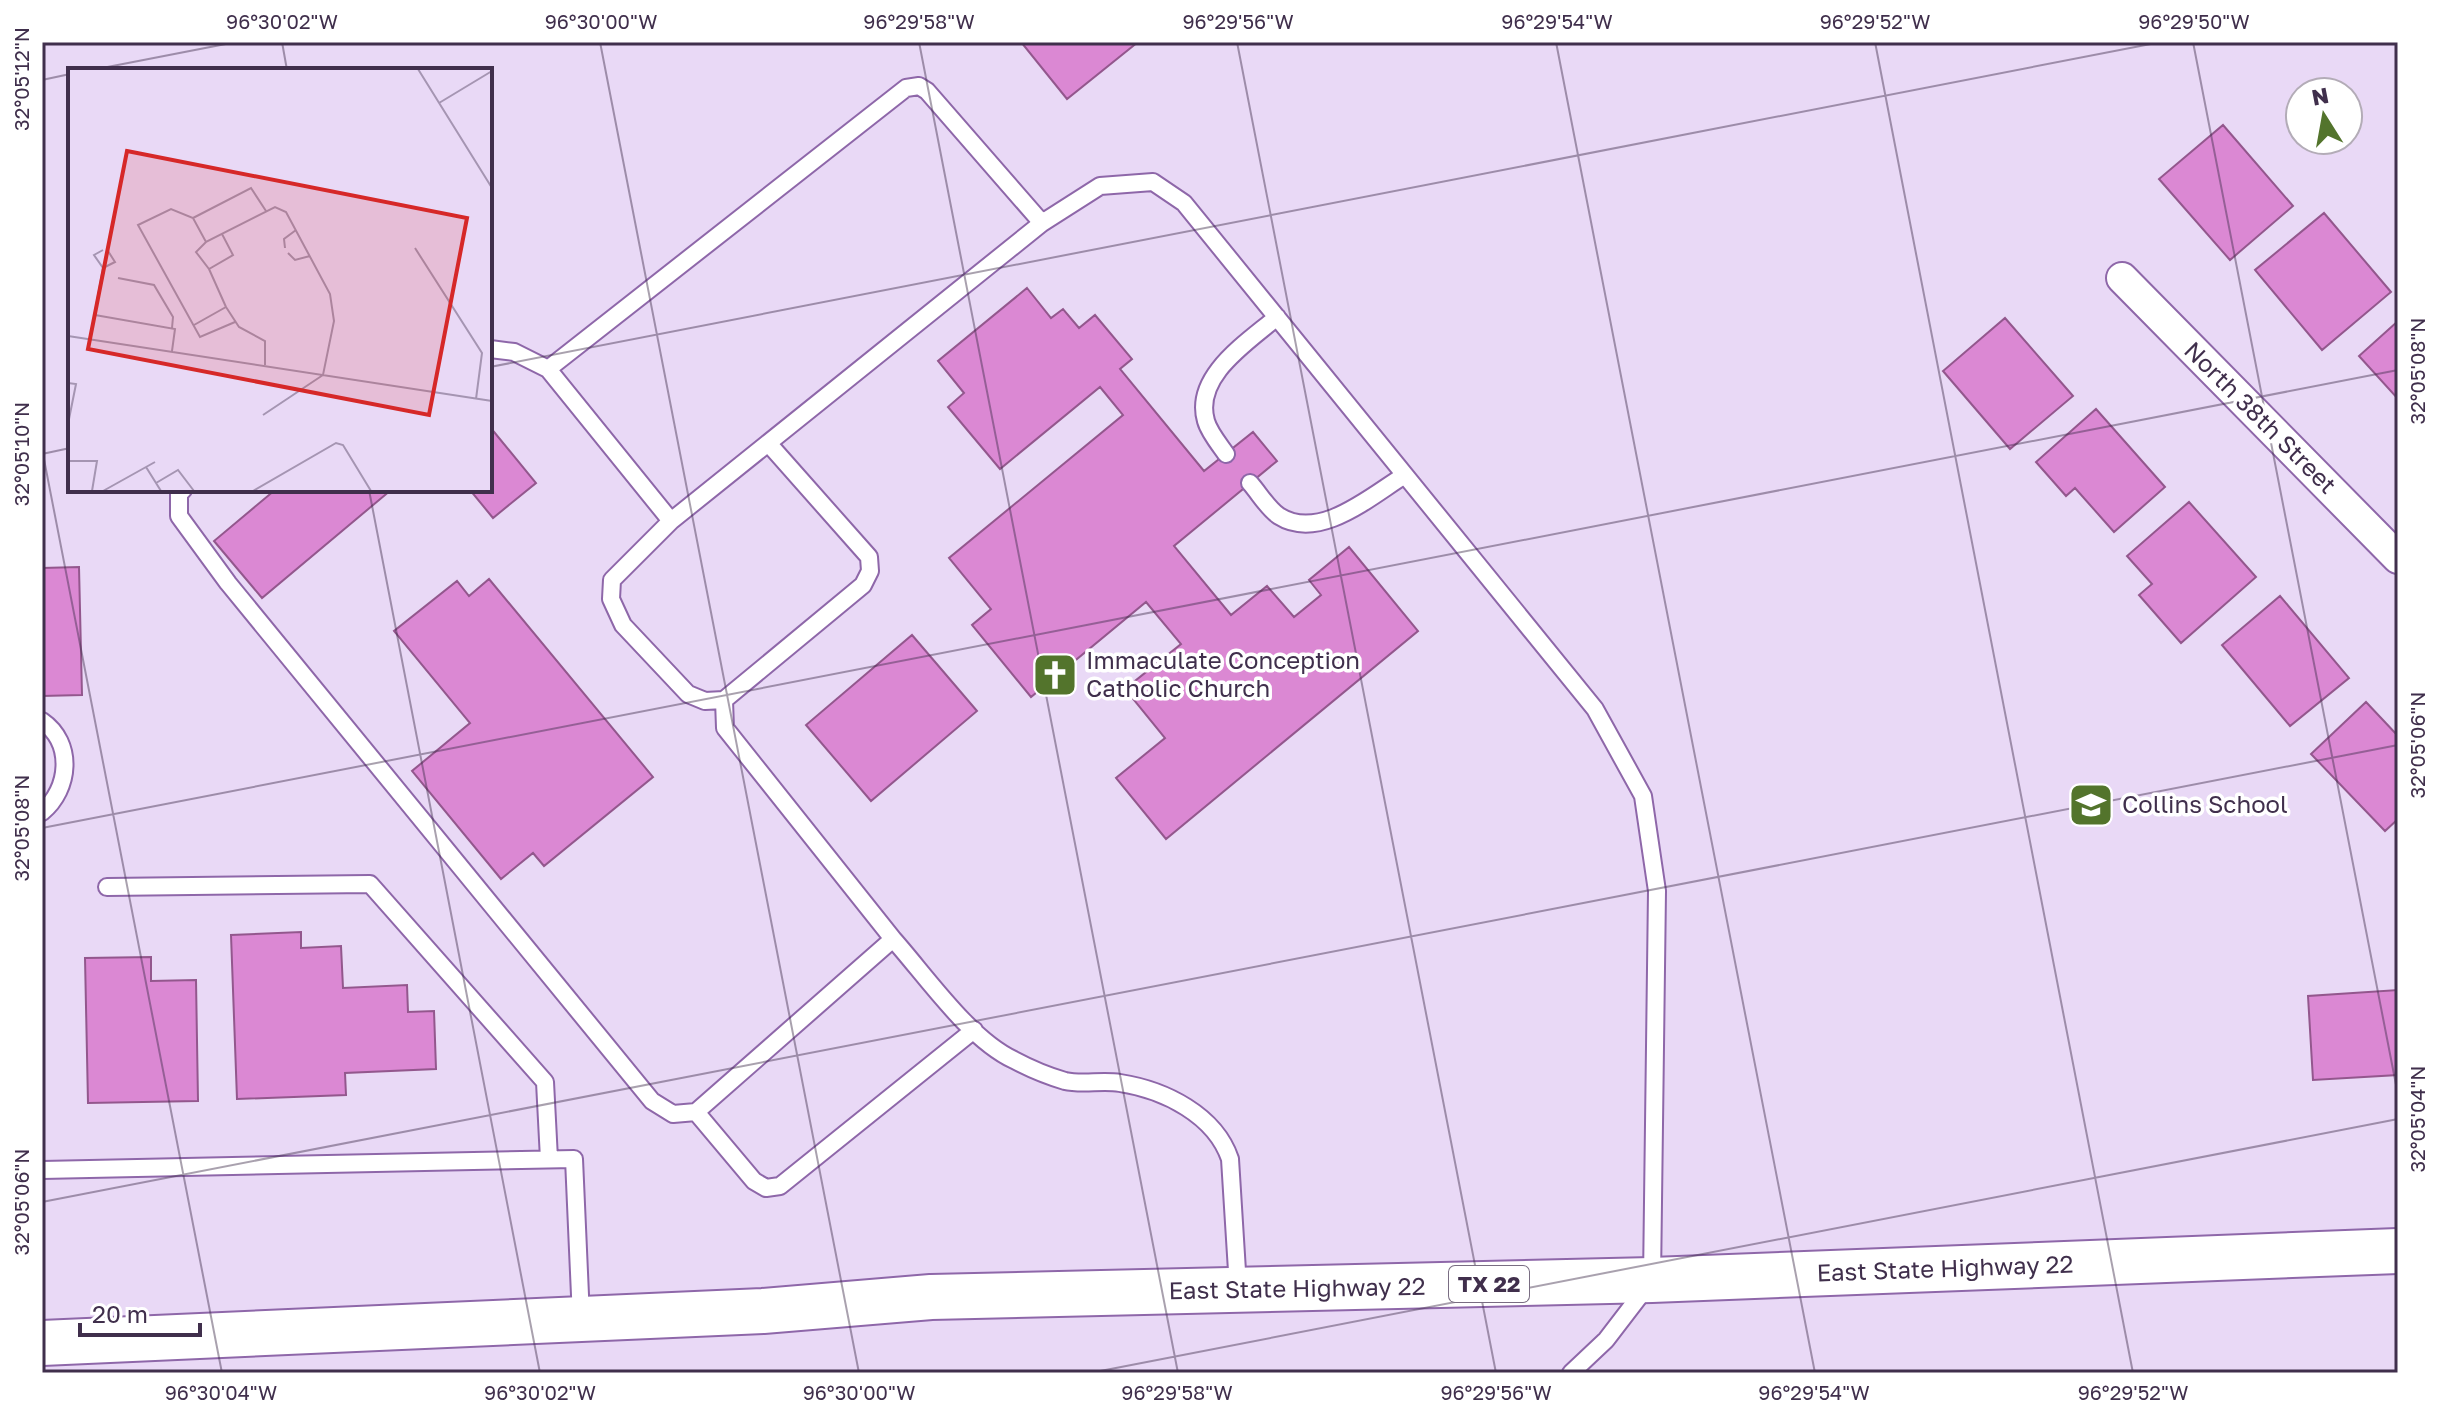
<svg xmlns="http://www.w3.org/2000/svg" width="2440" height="1415" font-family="'Golos Text',sans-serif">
<rect width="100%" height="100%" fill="#e9d9f6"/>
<path fill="#db88d3" stroke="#93578d" stroke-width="2" d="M1021 42H1138L1067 99Z
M2223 125 2293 206 2230 260 2159 179Z
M2324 213 2391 292 2322 350 2255 270Z
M1027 288 1051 318 1063 309 1079 328 1095 315 1132 359 1120 369 1204 471 1253 432 1277 461 1174 546 1231 615 1267 586 1294 617 1321 595 1309 580 1349 547 1418 631 1166 839 1116 778 1165 738 1125 689 1181 644 1146 602 1031 697 972 625 991 609 949 558 1123 415 1100 387 1000 469 948 407 964 393 938 361Z
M2005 318 2073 396 2010 449 1943 371Z
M2398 321V399L2359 356Z
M2096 409 2165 487 2114 532 2075 488 2066 496 2036 462Z
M490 427 536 483 493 518 470 490H490Z
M275 490H391L262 598 214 541Z
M2189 502 2256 577 2181 643 2139 595 2152 584 2127 556Z
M79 567 82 695 42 696V568Z
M489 579 653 777 544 866 533 853 501 879 412 771 470 723 394 631 457 581 469 596Z
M2280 596 2349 678 2290 726 2222 645Z
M912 635 977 711 871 801 806 725Z
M2366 702 2398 736V819L2385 831 2311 754Z
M301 932V948L341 946 343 988 407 985 408 1012 434 1011 436 1069 345 1073 346 1095 237 1099 231 935Z
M151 957V981L196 980 198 1101 88 1103 85 958Z
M2398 990V1075L2313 1080 2308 996Z"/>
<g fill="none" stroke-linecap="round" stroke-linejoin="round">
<g stroke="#8e67a9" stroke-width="20">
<path id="lane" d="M490 349 514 352 548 369 671 521 1042 223 1100 186 1153 182 1184 203 1595 709 1643 796 1657 891 1652 1280 1606 1340 1571 1373
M548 369 906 88 919 86 927 91 1042 223
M1226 454C1219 444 1209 432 1206 421 1193 376 1248 342 1277 317
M1250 483C1259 493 1268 509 1279 516 1320 542 1372 495 1405 475
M183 490 179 493V516L228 583 652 1101 673 1114 696 1112 893 939C926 976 969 1039 1014 1060 1029 1068 1048 1076 1065 1081 1082 1085 1102 1080 1120 1083 1165 1090 1215 1115 1230 1159L1238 1287
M671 521 612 580 611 599 623 625 688 694 705 701 724 700 863 585 870 571 869 557 768 443
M724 700 725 728 893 939
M42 721C74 743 70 789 42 812
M107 887 370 884 545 1082 549 1159
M696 1112 754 1181 766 1188 780 1186 974 1030
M42 1170 574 1159 581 1318"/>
</g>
<g stroke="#8e67a9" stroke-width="34">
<path id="street" d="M2122 278 2398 558"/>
</g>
<g stroke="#8e67a9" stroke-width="48">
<path id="primary" d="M42 1343 763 1311 931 1297 1652 1280 2398 1251"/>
</g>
<use href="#lane" stroke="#fff" stroke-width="16"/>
<use href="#street" stroke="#fff" stroke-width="30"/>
<use href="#primary" stroke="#fff" stroke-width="44"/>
</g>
<path fill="none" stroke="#402f4c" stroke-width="2" stroke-opacity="0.45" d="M282 42 287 70M600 42 859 1373M919 42 1178 1373M1237 42 1496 1373M1556 42 1815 1373M1875 42 2133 1373M2193 42 2398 1095M92 70 236 42M42 80 70 74M490 367 2161 42M42 449 222 1373M42 454 70 448M369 490 540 1373M42 828 2398 370M42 1202 2398 745M1090 1373 2398 1119"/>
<defs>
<g id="church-square" transform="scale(2.3)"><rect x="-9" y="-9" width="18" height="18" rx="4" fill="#53742c" stroke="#fff"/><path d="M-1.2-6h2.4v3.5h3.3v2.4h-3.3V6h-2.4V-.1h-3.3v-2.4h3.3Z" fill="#fff"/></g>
<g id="school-square" transform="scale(2.3)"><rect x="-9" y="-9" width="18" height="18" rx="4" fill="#53742c" stroke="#fff"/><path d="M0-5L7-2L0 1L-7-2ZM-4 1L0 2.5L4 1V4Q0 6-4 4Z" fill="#fff"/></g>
</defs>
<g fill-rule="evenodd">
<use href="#church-square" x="1055" y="675"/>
<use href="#school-square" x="2091" y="805"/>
</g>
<g text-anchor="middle" stroke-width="7" stroke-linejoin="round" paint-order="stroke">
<rect fill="#fff" stroke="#796d82" stroke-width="2" x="1449" y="1266" width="80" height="36" rx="6"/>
<g font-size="22" font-weight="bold" fill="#402f4c">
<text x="1489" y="1292">TX 22</text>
</g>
<g font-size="24" fill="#402f4c" stroke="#fff">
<text transform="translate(2260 418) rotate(45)" y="8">North 38th Street</text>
<text transform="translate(1945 1269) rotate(-2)" y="8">East State Highway 22</text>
<text transform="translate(1297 1289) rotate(-1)" y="8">East State Highway 22</text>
</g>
<g font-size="24" fill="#402f4c" stroke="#fff" text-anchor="start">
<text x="1086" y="669">Immaculate Conception<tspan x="1086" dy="28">Catholic Church</tspan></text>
<text x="2122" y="813">Collins School</text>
</g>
</g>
<g transform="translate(68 68)">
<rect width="424" height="424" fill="#e9d9f6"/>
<path fill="none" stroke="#a595b2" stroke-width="2" d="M350 1 424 120M371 35 424 3M125 150 183 120 198 143M138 174 128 184 141 201 165 187 154 166M217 180 216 171 228 162M347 180 414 285 408 331M220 185 227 192 242 188M35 200 47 194 40 183M141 201 158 239M50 210 86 217 105 249 104 260M27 247 107 261 104 283M167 254 132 269 70 157 103 141 125 150 138 174 207 139 218 144 262 226 266 253 255 307 195 347M126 257 158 239 171 259 197 273V297M0 268 424 333M22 271 35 200 26 187 35 182M0 315 8 316 0 356M0 393H29L24 423M78 399 93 423M88 415 110 402 126 423M35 423 87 394M185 423 268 375 275 377 303 423"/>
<path fill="#d62828" fill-opacity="0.15" stroke="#d62828" stroke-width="4" d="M59 83 399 150 361 347 20 281Z"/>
<rect width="424" height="424" fill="none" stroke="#402f4c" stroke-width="4"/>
</g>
<rect width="2440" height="1415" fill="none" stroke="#ffffff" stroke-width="88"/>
<g transform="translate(2324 116) rotate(349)"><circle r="38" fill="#ffffff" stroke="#b3acb7" stroke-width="2"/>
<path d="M0-6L14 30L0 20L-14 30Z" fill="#53742c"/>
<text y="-12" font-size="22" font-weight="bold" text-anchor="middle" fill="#402f4c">N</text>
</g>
<path d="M80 1323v12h120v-12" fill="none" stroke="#402f4c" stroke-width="4"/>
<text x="92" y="1323" font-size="24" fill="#402f4c" stroke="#ffffff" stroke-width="6" paint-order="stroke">20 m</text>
<rect x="44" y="44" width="2352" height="1327" fill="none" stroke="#402f4c" stroke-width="3"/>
<g font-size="20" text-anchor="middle" fill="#402f4c">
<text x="282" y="29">96°30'02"W</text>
<text x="601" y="29">96°30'00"W</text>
<text x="919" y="29">96°29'58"W</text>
<text x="1238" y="29">96°29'56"W</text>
<text x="1557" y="29">96°29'54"W</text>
<text x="1875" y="29">96°29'52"W</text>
<text x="2194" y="29">96°29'50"W</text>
<text transform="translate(22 79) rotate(-90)" y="7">32°05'12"N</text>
<text transform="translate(2418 371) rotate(-90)" y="7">32°05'08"N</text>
<text transform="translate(22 454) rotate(-90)" y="7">32°05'10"N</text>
<text transform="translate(2418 745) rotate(-90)" y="7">32°05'06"N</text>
<text transform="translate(22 828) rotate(-90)" y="7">32°05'08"N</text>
<text transform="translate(2418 1119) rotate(-90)" y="7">32°05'04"N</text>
<text transform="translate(22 1202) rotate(-90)" y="7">32°05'06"N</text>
<text x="221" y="1400">96°30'04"W</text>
<text x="540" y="1400">96°30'02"W</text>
<text x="859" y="1400">96°30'00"W</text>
<text x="1177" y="1400">96°29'58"W</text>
<text x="1496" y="1400">96°29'56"W</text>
<text x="1814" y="1400">96°29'54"W</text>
<text x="2133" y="1400">96°29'52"W</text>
</g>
</svg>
